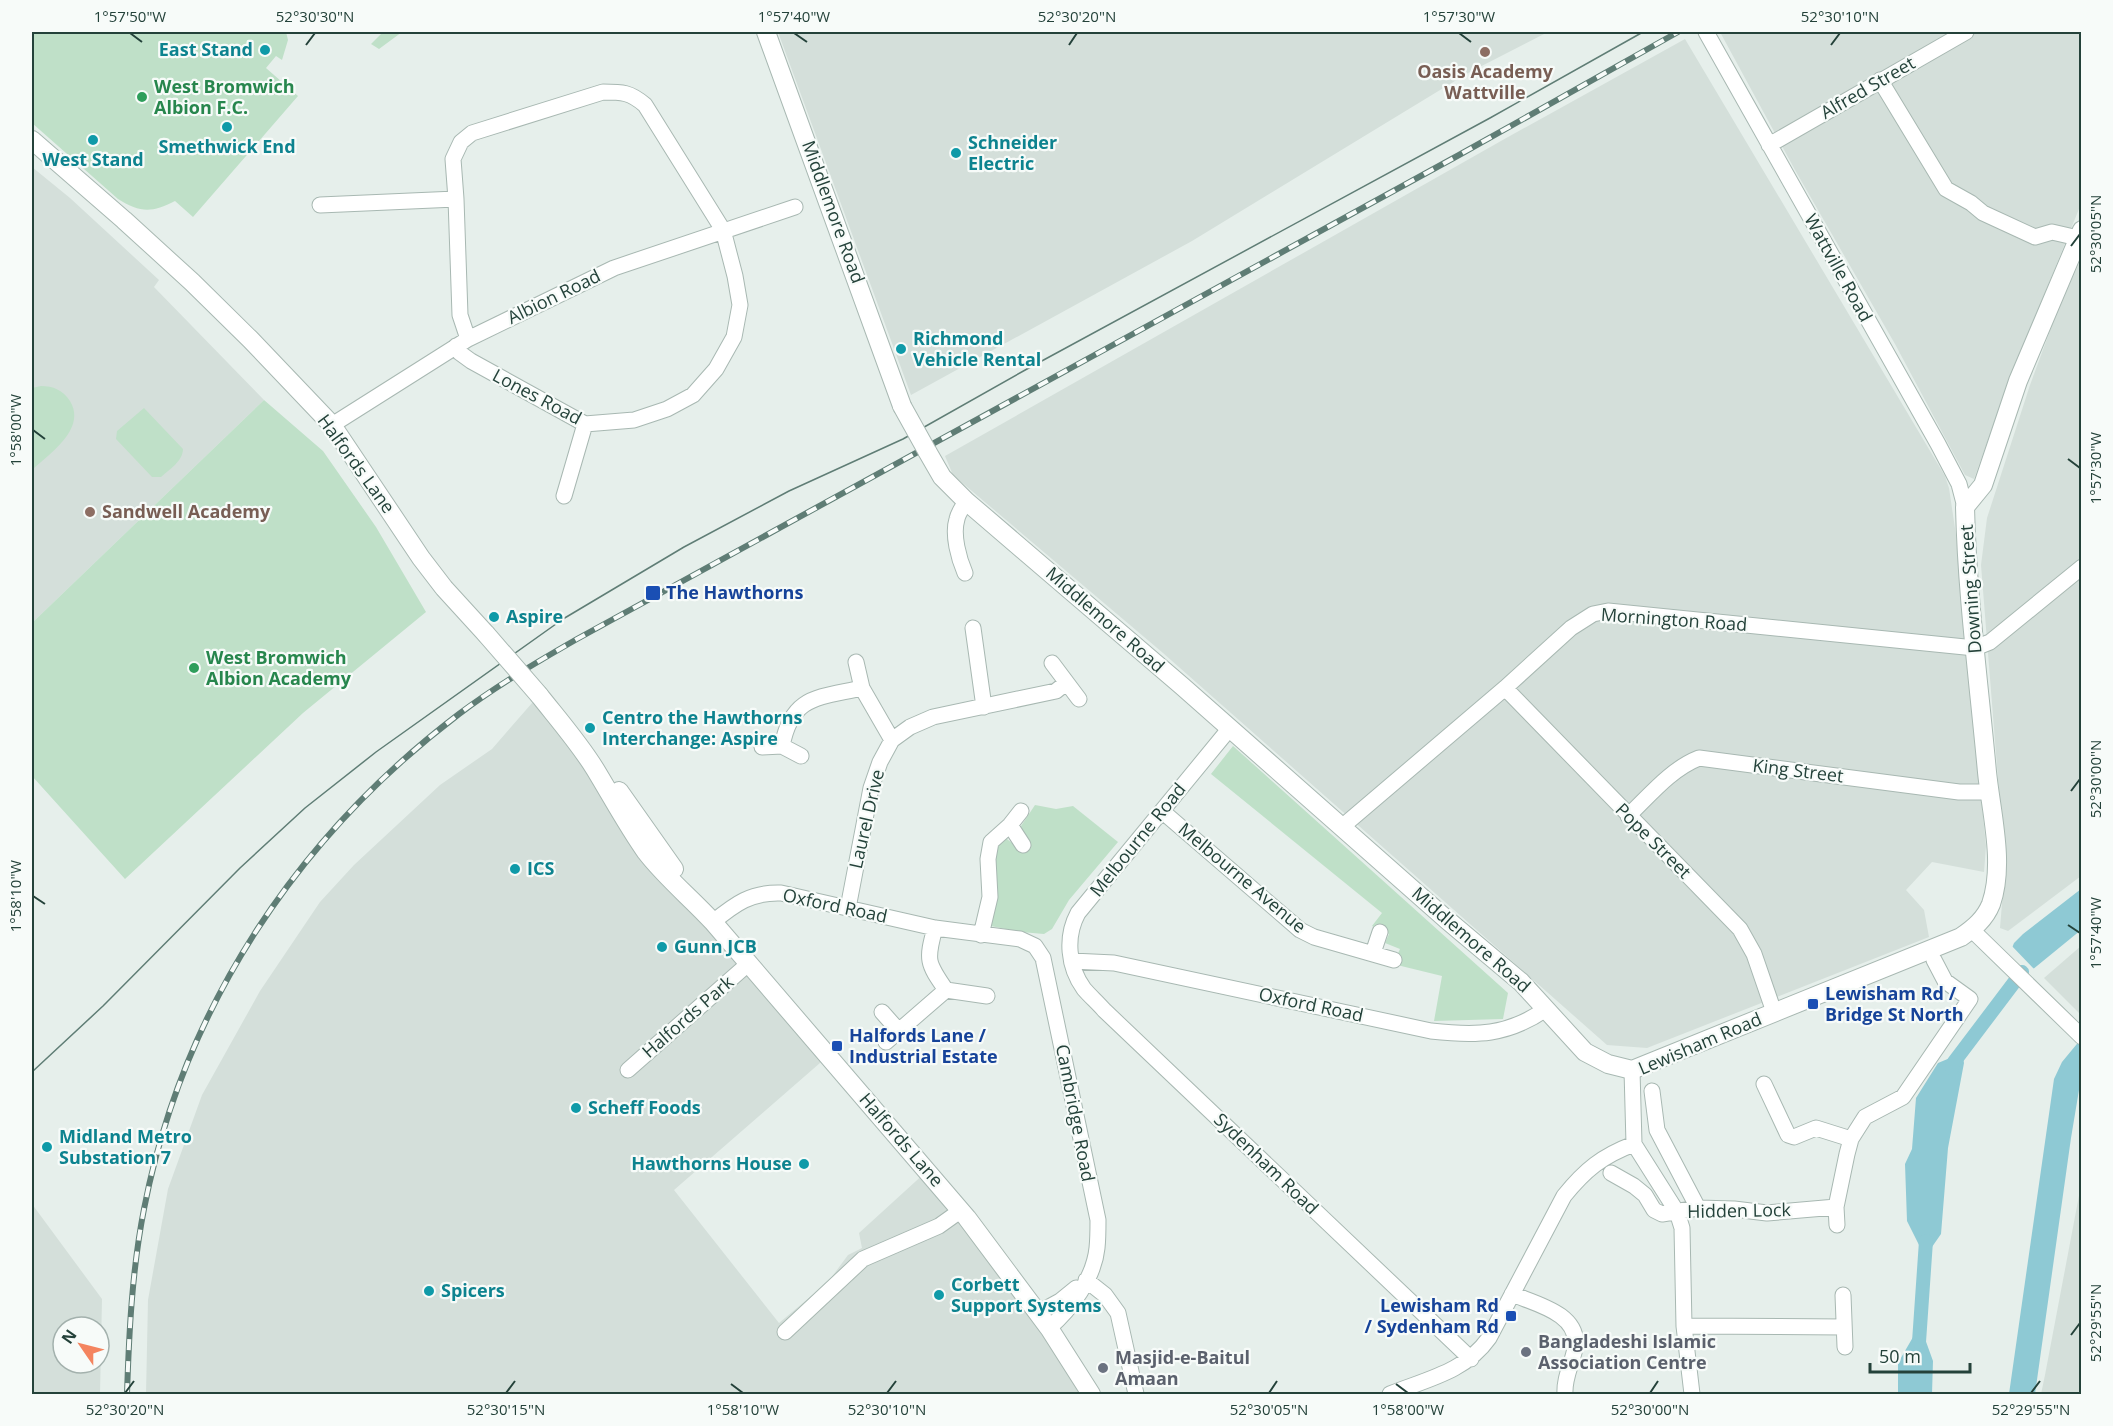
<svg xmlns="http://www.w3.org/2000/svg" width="2113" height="1426" font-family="'Open Sans',sans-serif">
<rect width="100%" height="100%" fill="#e6efeb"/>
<path fill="#d4dfda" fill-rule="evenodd" d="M778 32H1548L1468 73 1192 241 911 395Z
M1720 32H2081V204L2008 384 1974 479 1965 475 1895 344 1795 170Z
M1685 39 1945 476 1949 488 1956 535 1986 846 1984 872 1932 862 1906 890 1924 910 1929 937 1647 1048 1607 1045 1163 653 953 475 945 456 1508 137Z
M32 167 70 198 159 280 154 287 264 400 32 623Z
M2081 259V876L2008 931 2000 928 2005 867 1981 565 1987 518 2030 385 2058 309Z
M539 695 675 879 828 1056 674 1190 779 1323 828 1282 848 1255 862 1248 859 1233 927 1171 1091 1394H146L148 1300 168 1189 202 1095 260 991 320 902 354 865 440 785 492 749Z
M2081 946V1015L2044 978Z
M2081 1185V1394H2041L2045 1375Z
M32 1204 102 1299 100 1394H32ZM63 1327H99V1363H63Z"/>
<path fill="#bfe0c8" d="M32 32H286L288 40 282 60 276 56 266 68 298 96 193 217 175 201C152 213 140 213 118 199L32 123Z
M383 32H402L379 49 371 44Z
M41 386C53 386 63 390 70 401 87 429 49 454 32 470V388Z
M264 400 323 451 376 527 426 612 303 713 125 879 32 776V623Z
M144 408 183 449C183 461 169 470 161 477H152L116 439 117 431Z
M1233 746 1508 993 1503 1019 1434 1021 1442 976 1393 964 1400 949 1385 943 1389 934 1372 926 1382 913 1211 774Z
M1035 805 1056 809 1073 806 1118 842 1069 900 1052 929 1044 934 1021 932 991 926 997 878 992 865 997 845 1002 838 1007 839 1018 848 1027 842 1021 826Z"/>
<path fill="#8ec9d4" d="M2081 889V930L2011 987 2017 960 2012 948 2014 943 2023 934Z
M2081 1039V1078L2071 1138 2035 1394H2009L2054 1079 2062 1062Z
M1962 1053 1964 1063 1948 1148 1941 1234 1925 1257 1907 1221 1905 1164 1912 1149 1916 1098 1938 1063Z
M1920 1325 1933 1361 1932 1394H1898V1363Z"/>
<path fill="#e6efeb" d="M2010 944 2036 971 2013 989 2008 985 2014 960 2009 948Z"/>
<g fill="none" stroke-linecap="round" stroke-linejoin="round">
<path stroke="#8ec9d4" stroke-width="14" d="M1952 1068 1954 1062 2022 972
M1919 1342 1926 1241"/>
<g stroke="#a8b8b2" stroke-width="17">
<path id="minor" d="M1706 32 1938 444 1959 484 1965 507
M1880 80 1946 189 1971 203 1983 213 2035 237 2052 232 2078 238
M1769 145 1966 32
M320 205 456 199
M456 346 460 353 471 361 585 424 634 420 667 409 693 395 716 369 734 337 740 305 735 276 723 230 645 105C630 92 622 92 603 92L472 133 461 142 453 159 456 199 460 315 468 339
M332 425 468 339 614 268 795 207
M564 496 585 424
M965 573C959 559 952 535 957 519 958 513 963 507 966 501
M973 628 984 707
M856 662 862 688 892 740
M1052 663 1079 699
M1505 688 1740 929 1754 954 1774 1012
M1230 728 1078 913C1065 937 1068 967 1084 989 1090 996 1098 1003 1104 1010L1471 1359
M782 746C792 695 818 698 862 688
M762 747 782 746 801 756
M1162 811 1300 930 1314 937 1394 960
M1628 816C1650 795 1671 769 1699 758L1959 792H1989
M1010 825 1023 845
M1343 826 1505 688 1571 628 1593 614 1608 611 1975 648 1990 642 2082 567
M848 908 871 788 880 762 892 740 910 727 933 717 1056 691 1066 683
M713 922C735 904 751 892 781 893L935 928 1020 939 1035 946 1043 958 1098 1220C1098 1229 1098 1239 1097 1248 1094 1278 1071 1309 1049 1328
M935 928C926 960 927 963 946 990L987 996
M1972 930 2082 1037
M981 935 990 897 988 859 991 842 1010 825 1021 811
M1373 953 1380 932
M1072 961 1114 963 1431 1031C1476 1036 1507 1036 1546 1009
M882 1012 898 1030
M886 1042 946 990
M628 1070 748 964
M1764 1084 1788 1135 1794 1137 1816 1128 1851 1139
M1652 1091 1657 1130 1698 1208
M1634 1144 1677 1212 1682 1228 1684 1326 1692 1394
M1611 1173 1634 1186 1645 1195 1654 1210 1662 1214 1698 1208 1734 1209 1767 1213 1836 1207 1847 1154 1851 1139 1865 1117 1903 1097 1970 999 1945 981 1934 960
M1836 1207 1837 1225
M1086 1280 1105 1295 1118 1313 1136 1394
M1512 1294C1536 1304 1581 1314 1575 1348 1572 1365 1564 1377 1565 1394
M1843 1295 1845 1347
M1038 1313 1060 1301 1076 1288
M1684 1326 1844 1327
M785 1332 863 1259 939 1226 960 1211
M1390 1394C1427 1379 1465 1372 1489 1338L1564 1196C1585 1170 1602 1156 1634 1144L1632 1070"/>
</g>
<g stroke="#a8b8b2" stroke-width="20">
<path id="tertiary" d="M766 32 902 406
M32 140 124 220 192 282 250 339 332 425 421 558 444 588 486 634
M927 451 942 477 966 501 1182 686 1446 919 1521 982 1585 1052 1608 1064 1632 1070 1961 937C1974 928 1985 919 1991 904 2005 864 1991 812 1987 772 1979 684 1967 595 1965 507L1983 485 2018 381 2082 230
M539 695C558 719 579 743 595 769 612 797 627 825 646 852 666 878 691 898 713 922L967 1218 1049 1328 1091 1394
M619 791 674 869"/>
</g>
<use href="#minor" stroke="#fff" stroke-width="15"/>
<use href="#tertiary" stroke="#fff" stroke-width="18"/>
<path stroke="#5f7d75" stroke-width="1.5" d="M32 1072 103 1006 240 868 305 808 376 752 563 619 684 547 789 491 903 439 1027 369 1490 118 1643 32"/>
<g stroke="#5f7d75" stroke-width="6">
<path id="rail" d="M127 1394C129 1333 132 1270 144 1209 183 1008 297 837 459 714 496 686 537 662 577 639L1459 155 1678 32"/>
</g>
<use href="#rail" stroke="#f7fbf9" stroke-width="4" stroke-dasharray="11" stroke-linecap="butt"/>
<g stroke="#a8b8b2" stroke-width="20" stroke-linecap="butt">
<path id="tertiary-bridge" d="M902 406 927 451
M486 634 539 695"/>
</g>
<use href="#tertiary-bridge" stroke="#fff" stroke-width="18"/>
</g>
<path fill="none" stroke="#24423a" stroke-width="2" d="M130 33 142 42M794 33 807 42M1459 33 1471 42M306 45 315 33M1069 45 1077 33M1831 45 1840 33M2071 246 2080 234M33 430 45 439M2068 459 2080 468M2071 791 2080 779M33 896 45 904M2068 925 2080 933M2071 1335 2080 1323M731 1384 743 1393M1396 1384 1408 1393M125 1393 134 1381M506 1393 515 1381M887 1393 896 1381M1269 1393 1277 1381M1650 1393 1658 1381M2031 1393 2040 1381"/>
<g fill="#0f9aa8" stroke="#f7fbf9" stroke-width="2">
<circle cx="265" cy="50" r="6"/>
<circle cx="227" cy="127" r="6"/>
<circle cx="93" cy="140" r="6"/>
<circle cx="956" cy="153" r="6"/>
<circle cx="901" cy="349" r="6"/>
<circle cx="494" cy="617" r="6"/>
<circle cx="590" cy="728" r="6"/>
<circle cx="515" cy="869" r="6"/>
<circle cx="662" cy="947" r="6"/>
<circle cx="576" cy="1108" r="6"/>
<circle cx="47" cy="1147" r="6"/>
<circle cx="804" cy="1164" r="6"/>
<circle cx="429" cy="1291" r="6"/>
<circle cx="939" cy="1295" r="6"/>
</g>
<g fill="#8d6e63" stroke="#f7fbf9" stroke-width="2">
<circle cx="1485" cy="52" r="6"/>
<circle cx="90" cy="512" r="6"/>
</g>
<g fill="#2e9e5b" stroke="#f7fbf9" stroke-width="2">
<circle cx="142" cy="97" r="6"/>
<circle cx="194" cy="668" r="6"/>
</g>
<g fill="#1a4fb4" stroke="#f7fbf9" stroke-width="2">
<rect x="645" y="585" width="16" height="16" rx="3"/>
<rect x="1807" y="998" width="12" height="12" rx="3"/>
<rect x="831" y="1040" width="12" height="12" rx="3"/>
<rect x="1505" y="1310" width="12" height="12" rx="3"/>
</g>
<g fill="#6b7280" stroke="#f7fbf9" stroke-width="2">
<circle cx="1526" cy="1352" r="6"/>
<circle cx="1103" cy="1368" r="6"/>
</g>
<g text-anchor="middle" stroke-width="4.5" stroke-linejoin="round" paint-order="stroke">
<g font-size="18" font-weight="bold" fill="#0d838f" stroke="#f7fbf9" text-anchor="start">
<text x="253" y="56" text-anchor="end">East Stand</text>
<text x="968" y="149">Schneider<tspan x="968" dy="21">Electric</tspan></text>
<text x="227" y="153" text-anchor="middle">Smethwick End</text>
<text x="93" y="166" text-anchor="middle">West Stand</text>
<text x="913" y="345">Richmond<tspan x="913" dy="21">Vehicle Rental</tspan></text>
<text x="506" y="623">Aspire</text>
<text x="602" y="724">Centro the Hawthorns<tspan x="602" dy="21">Interchange: Aspire</tspan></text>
<text x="527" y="875">ICS</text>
<text x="674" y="953">Gunn JCB</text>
<text x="588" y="1114">Scheff Foods</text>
<text x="59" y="1143">Midland Metro<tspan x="59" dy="21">Substation 7</tspan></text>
<text x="792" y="1170" text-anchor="end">Hawthorns House</text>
<text x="951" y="1291">Corbett<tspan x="951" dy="21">Support Systems</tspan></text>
<text x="441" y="1297">Spicers</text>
</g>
<g font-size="18" font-weight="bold" fill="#785e54" stroke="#f7fbf9">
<text x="1485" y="78">Oasis Academy<tspan x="1485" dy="21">Wattville</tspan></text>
<text x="102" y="518" text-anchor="start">Sandwell Academy</text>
</g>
<g font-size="18" font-weight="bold" fill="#27864d" stroke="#f7fbf9" text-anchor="start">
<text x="154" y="93">West Bromwich<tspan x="154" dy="21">Albion F.C.</tspan></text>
<text x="206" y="664">West Bromwich<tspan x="206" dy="21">Albion Academy</tspan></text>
</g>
<g font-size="18" fill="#24423a" stroke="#f7fbf9">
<text transform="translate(1868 88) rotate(-30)" y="6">Alfred Street</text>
<text transform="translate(833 212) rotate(70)" y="6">Middlemore Road</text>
<text transform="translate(1838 268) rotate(61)" y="6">Wattville Road</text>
<text transform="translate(554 297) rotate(-26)" y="6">Albion Road</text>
<text transform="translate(537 397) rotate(28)" y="6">Lones Road</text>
<text transform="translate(356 464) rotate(54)" y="6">Halfords Lane</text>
<text transform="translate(1971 589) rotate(-94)" y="6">Downing Street</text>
<text transform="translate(1105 620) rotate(41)" y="6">Middlemore Road</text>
<text transform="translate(1674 620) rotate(4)" y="6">Mornington Road</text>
<text transform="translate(1798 771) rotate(7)" y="6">King Street</text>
<text transform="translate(867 819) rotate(-77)" y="6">Laurel Drive</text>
<text transform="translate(1138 840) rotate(-51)" y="6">Melbourne Road</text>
<text transform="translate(1653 841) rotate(45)" y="6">Pope Street</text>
<text transform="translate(1242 878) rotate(40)" y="6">Melbourne Avenue</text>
<text transform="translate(835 906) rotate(12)" y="6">Oxford Road</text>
<text transform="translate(1471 940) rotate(41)" y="6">Middlemore Road</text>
<text transform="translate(1311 1005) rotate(12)" y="6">Oxford Road</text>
<text transform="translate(688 1017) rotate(-41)" y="6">Halfords Park</text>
<text transform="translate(1700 1044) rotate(-23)" y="6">Lewisham Road</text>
<text transform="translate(1075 1113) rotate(79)" y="6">Cambridge Road</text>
<text transform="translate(901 1140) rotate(49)" y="6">Halfords Lane</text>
<text transform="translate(1266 1164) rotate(44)" y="6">Sydenham Road</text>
<text transform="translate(1739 1211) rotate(-1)" y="6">Hidden Lock</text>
</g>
<g font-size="18" font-weight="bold" fill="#164399" stroke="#f7fbf9" text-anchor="start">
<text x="666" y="599">The Hawthorns</text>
<text x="1825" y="1000">Lewisham Rd /<tspan x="1825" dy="21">Bridge St North</tspan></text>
<text x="849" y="1042">Halfords Lane /<tspan x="849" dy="21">Industrial Estate</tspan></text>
<text x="1499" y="1312" text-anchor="end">Lewisham Rd<tspan x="1499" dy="21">/ Sydenham Rd</tspan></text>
</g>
<g font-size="18" font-weight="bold" fill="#5b616d" stroke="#f7fbf9" text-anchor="start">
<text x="1538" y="1348">Bangladeshi Islamic<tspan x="1538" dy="21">Association Centre</tspan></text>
<text x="1115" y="1364">Masjid-e-Baitul<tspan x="1115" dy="21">Amaan</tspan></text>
</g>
</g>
<rect width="2113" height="1426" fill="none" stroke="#f7fbf9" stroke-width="66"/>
<g transform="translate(81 1345) rotate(305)"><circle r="28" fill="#f7fbf9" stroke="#a3b1ad" stroke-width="1.5"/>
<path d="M0-4.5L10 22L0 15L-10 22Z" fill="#f4845f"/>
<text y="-9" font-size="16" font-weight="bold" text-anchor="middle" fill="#24423a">N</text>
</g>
<path d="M1870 1363v9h100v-9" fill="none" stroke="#24423a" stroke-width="3"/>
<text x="1879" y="1363" font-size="18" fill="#24423a" stroke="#f7fbf9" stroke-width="4.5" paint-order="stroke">50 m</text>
<rect x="33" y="33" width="2047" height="1360" fill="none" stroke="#24423a" stroke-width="2"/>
<g font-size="15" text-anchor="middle" fill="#24423a">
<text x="130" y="22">1°57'50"W</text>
<text x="315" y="22">52°30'30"N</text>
<text x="794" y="22">1°57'40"W</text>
<text x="1077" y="22">52°30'20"N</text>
<text x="1459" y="22">1°57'30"W</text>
<text x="1840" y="22">52°30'10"N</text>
<text transform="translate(2096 234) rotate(-90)" y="5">52°30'05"N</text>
<text transform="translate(16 430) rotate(-90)" y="5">1°58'00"W</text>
<text transform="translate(2096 468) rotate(-90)" y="5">1°57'30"W</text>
<text transform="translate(2096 779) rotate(-90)" y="5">52°30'00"N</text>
<text transform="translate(16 896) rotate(-90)" y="5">1°58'10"W</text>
<text transform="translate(2096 933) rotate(-90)" y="5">1°57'40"W</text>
<text transform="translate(2096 1323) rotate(-90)" y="5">52°29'55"N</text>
<text x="125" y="1415">52°30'20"N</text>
<text x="506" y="1415">52°30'15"N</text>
<text x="743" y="1415">1°58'10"W</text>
<text x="887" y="1415">52°30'10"N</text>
<text x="1269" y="1415">52°30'05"N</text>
<text x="1408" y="1415">1°58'00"W</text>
<text x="1650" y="1415">52°30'00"N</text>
<text x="2031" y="1415">52°29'55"N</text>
</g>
</svg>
